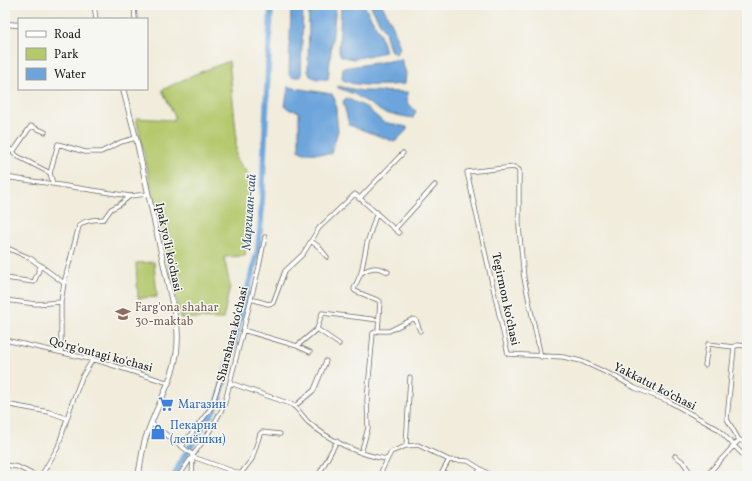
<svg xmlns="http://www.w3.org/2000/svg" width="752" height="481" font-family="Vollkorn,serif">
<rect width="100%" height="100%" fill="#f6f6f2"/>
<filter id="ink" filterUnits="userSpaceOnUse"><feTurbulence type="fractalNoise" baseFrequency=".025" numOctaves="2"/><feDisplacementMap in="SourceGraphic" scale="8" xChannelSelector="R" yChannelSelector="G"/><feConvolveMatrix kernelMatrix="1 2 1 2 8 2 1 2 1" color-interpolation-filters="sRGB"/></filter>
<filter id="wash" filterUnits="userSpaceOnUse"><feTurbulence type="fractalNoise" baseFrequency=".012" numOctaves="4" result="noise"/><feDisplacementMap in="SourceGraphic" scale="16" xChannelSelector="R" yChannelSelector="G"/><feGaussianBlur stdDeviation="0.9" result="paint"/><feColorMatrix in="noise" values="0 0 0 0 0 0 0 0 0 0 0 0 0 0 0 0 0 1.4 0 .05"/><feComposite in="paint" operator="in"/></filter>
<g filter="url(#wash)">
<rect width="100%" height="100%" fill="#f1ecdb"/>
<path fill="#b4c86c" stroke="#687244" d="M229 61 236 131V159L247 172 249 209 245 256 224 257 230 286 223 319 180 318 136 118 173 120 175 117 162 90 193 75Z
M154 262 157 297 138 298 136 263Z"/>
<path fill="#6ca4db" stroke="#44607c" d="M291 5H302L303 7 301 77H291L289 75Z
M309 5H336L328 79H317L310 76 308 71Z
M341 5H364L380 34 385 52 353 59 341 56 339 52Z
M370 5H382L393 26 400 48 396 54 390 50 385 32Z
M401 59 406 73 405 84C390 85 353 88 342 79L343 68Z
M338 86 362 91 408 92 407 102 416 111 413 118 384 113 354 94 338 88Z
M288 87 332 94 335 100 338 131 331 154 304 153 299 151V113L298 111 290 110 285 106Z
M346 98 366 107 383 122 407 127V130L395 142 349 125 343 101Z"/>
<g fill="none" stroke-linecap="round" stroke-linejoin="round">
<path stroke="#6ca4db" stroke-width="6" d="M174 476 183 458 218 403 258 250 261 220 271 5"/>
</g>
</g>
<g filter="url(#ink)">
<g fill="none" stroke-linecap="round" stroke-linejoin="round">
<g stroke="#67655f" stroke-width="5">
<path id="minor" d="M94 5 96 19
M134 5 135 19
M5 144 17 156 50 173 53 184 130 196 148 194
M13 152 31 126 45 132
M50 173 58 144 85 152H101L121 142 136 138
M5 177 53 184
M359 199 403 153
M395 229 435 185
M311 241 319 247 327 257
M5 247 30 258 64 283
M361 273C371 267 378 266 388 272
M5 278 34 282 41 265
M251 299 268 304 273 303 285 271 303 254 319 228 355 194 399 233
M5 300 36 304 61 302
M317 329 339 344
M243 330 297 346 310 352
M378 331H389L413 319 416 320 420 331
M5 340 99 361 169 383
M297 346 317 329 322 313 379 320
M61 352V302L64 283 79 226C85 219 95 220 104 219L111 209 119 205 130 196
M541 357 524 278 519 227V170L514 167 467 172 508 354 563 357 581 361 616 377 635 388 668 401 718 429 747 459
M705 365 708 344 734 347 737 345 747 346
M230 383 291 404C298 408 302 416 308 422 330 441 359 455 387 459
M5 404 49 412 66 418
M295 406 314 390 326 361
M152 424 193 455
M739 440 747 443
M182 446 211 408 220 380
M406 446 410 377
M361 453 368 428 367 400 373 333 378 331 380 301 355 291 354 289 361 273 367 243 377 212
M675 456 682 461 693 476
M193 457 241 474
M5 465 18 467 36 476
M41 476 58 447 72 403 82 377 93 359
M179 476 193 455
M192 476 193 455 208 434 224 406 259 267 265 237
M239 476 252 459 260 434 262 432 280 434
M318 476 337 441
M379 476 391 452 406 446 418 445 449 460 468 461 492 476
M440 476 449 460
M476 476 480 469
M706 476 739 440 727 419 734 347"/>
</g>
<g stroke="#67655f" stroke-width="6">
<path id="major" d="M5 24 19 25
M123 89 136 138 177 325C182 371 159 397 146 437 142 449 141 463 138 476"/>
</g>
<use href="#minor" stroke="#fff" stroke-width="3.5"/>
<use href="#major" stroke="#fff" stroke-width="4.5"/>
</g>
</g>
<defs>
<g id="school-bare" transform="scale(1.2)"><path d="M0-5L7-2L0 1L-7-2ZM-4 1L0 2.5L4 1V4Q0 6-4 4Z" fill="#8d6e63" stroke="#f6f6f2" stroke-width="2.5" paint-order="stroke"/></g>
<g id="supermarket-bare" transform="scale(1.2)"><path d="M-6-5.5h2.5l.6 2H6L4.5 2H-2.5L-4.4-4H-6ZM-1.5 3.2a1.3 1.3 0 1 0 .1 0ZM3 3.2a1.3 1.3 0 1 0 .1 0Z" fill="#3f7fe0" stroke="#f6f6f2" stroke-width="2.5" paint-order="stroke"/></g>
<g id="shop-bare" transform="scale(1.2)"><path d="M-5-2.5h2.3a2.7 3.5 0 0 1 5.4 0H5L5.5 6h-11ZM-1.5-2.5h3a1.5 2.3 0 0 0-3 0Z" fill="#3f7fe0" stroke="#f6f6f2" stroke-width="2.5" paint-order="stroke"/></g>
</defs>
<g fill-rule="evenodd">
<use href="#school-bare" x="123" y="314"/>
<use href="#supermarket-bare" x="166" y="404"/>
<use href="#shop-bare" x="158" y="432"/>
</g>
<g text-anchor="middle" stroke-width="3" stroke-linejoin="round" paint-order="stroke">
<g font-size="12" fill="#1c1c1c" stroke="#f6f6f2">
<text transform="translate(169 247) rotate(78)" y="4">Ipak yo'li ko'chasi</text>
<text transform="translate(506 299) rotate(78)" y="4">Tegirmon koʻchasi</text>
<text transform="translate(232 334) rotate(-76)" y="4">Sharshara koʻchasi</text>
<text transform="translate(101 354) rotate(15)" y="4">Qo'rg'ontagi ko'chasi</text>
<text transform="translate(655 386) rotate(27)" y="4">Yakkatut koʻchasi</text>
</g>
<g font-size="12" fill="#785e54" stroke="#f6f6f2" text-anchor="start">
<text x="135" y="311">Farg'ona shahar<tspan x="135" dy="14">30-maktab</tspan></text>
</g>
<g font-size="12" fill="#366cbe" stroke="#f6f6f2" text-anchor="start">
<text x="178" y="408">Магазин</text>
<text x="170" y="429">Пекарня<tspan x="170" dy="14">(лепёшки)</tspan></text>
</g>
<g font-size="13" font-style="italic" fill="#405972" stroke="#f6f6f2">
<text transform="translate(248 212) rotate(-86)" y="5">Маргилан-сай</text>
</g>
</g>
<rect width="752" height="481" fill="none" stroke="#f6f6f2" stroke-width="20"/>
<rect x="18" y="18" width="130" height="72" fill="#f6f6f2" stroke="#9f9f9c"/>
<rect x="26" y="31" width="20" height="6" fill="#ffffff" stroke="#9f9f9c"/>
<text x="54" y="38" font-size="12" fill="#1c1c1c">Road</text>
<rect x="26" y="48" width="20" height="12" fill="#b4c86c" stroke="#9f9f9c"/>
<text x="54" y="58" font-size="12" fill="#1c1c1c">Park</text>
<rect x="26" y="68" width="20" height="12" fill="#6ca4db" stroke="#9f9f9c"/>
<text x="54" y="78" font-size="12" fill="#1c1c1c">Water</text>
</svg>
